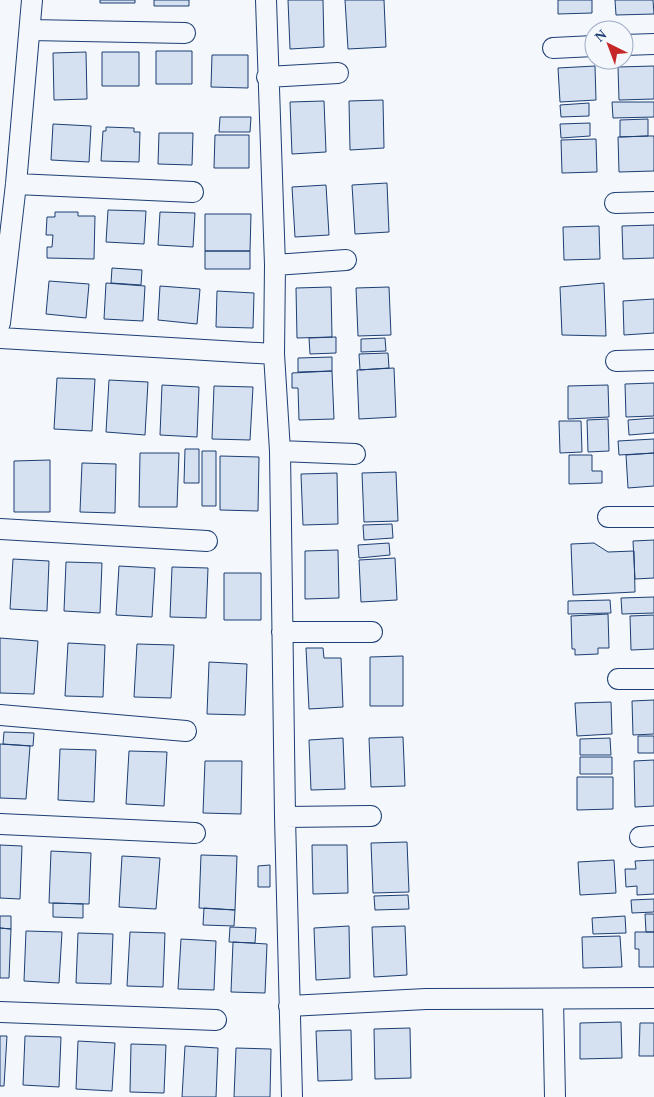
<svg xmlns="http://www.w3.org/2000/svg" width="654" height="1097" font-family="Georgia,serif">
<rect width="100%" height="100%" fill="#f4f7fb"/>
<path fill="#d5e0f0" stroke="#1d3f73" d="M100 0H135V3H100Z
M154 0H189V6H154Z
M288 0H323L324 47 290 49Z
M345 0H384L386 47 348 49Z
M558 0H592V13L558 14Z
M615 0H653L654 14 616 15Z
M156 51H192V84H156Z
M86 52 87 99 54 100 53 53Z
M102 52H139V86H102Z
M212 55H248V88L211 87Z
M595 66 596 100 560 102 558 68Z
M654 66V99L619 100 618 67Z
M383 100 384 148 350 150 349 101Z
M324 101 326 152 292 154 290 102Z
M612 102H654V117L613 118Z
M589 103V116L561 117 560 105Z
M220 117H251L250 132H219Z
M648 119V136L620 137V120Z
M590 123V136L561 138 560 124Z
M53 124 91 126 89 162 51 160Z
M106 127 134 128V132H140L139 162 101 161 103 131H106Z
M159 133H193L192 165 158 164Z
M215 135H249V168H214Z
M648 136H654V171L619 172 618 137Z
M596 139 597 172 562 173 561 140Z
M387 183 389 232 355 234 352 185Z
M326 185 329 235 295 237 292 187Z
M108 210 146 211 144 244 106 242Z
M55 212H78V216H95L94 259 47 258V247H52L53 235H46L47 217H55Z
M160 212 195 213 193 247 158 245Z
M205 214H251L250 251H205Z
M654 225V258L623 259 622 226Z
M599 226 600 259 564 260 563 227Z
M205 251H250V269H205Z
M112 268 142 270 141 285 111 283Z
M49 281 89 284 86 318 46 314Z
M106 283 145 286 143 321 104 319Z
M604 283 606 336 562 335 560 287Z
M160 286 200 289 197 324 158 320Z
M331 287 332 337 297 338 296 288Z
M389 287 391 335 358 336 356 288Z
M217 291 254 293 253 328 216 327Z
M654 299V333L624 335 623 301Z
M336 337V353L310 354 309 338Z
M385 338 386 351 361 352V339Z
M388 353 389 368 360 370 359 354Z
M332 357V371L298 372V358Z
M394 368 396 417 359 419 357 370Z
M332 371 334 419 299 420 298 388H292V373Z
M57 378 95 379 92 431 54 429Z
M109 380 148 382 145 435 106 432Z
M654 383V416L626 417 625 384Z
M162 385 199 387 197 437 160 435Z
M608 385 609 417 568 419V386Z
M214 386 253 387 250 440 212 439Z
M654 418V433L629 435 628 420Z
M608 419 609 451 588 452 587 420Z
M559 421H581L582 452 560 453Z
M654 439V453L619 455 618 441Z
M185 449H199V483H184Z
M202 451H216V506H202Z
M140 453H179L177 507H139Z
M654 453V486L628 488 626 455Z
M569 455H592V471H602V483L569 484Z
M220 456 259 457 258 511 220 510Z
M50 460V512H14V461Z
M82 463 116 464 115 513 80 512Z
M396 472 398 521 364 522 362 473Z
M337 473 338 524 303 525 301 474Z
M392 524 393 538 364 540 363 525Z
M654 540V578L635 579 633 541Z
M389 543 390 555 359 558 358 545Z
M594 543 608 552 634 551 635 592 573 595 571 544Z
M338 550 339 598 305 599V551Z
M395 558 397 600 361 602 359 560Z
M13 559 49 561 47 611 10 609Z
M66 562 102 563 100 613 64 611Z
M119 566 155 568 152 617 116 615Z
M172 567 208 568 206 618 170 617Z
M224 573H261V620H224Z
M654 597V613L622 614 621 598Z
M610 600 611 613 568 614V601Z
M608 614 609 648H598V654L575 655V649H572L571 616Z
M654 615V649L631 650 630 616Z
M0 638 38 641 34 694 0 693Z
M68 643 105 645 103 697 65 696Z
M137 644 174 645 171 698 134 697Z
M306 648H323L324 658H341L343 707 309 709Z
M403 656V706H370V657Z
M209 662 247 664 245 715 207 714Z
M654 700V734L633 735 632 701Z
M611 702 612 734 577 736 575 703Z
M4 732 34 733 33 746 3 744Z
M638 736H654V753H638Z
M403 737 405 786 371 787 369 738Z
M343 738 345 789 311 790 309 740Z
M610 738 611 755H580V739Z
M0 744 30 746 26 799 0 798Z
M60 749 96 750 94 802 58 800Z
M129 751 167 752 164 806 126 804Z
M580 757H612V774H580Z
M654 760V806L635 807 634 761Z
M205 761H242L241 814 203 813Z
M577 777H613V809L577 810Z
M407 842 409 892 373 893 371 843Z
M0 845 22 846 20 899 0 898Z
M312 845H347L348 893 313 894Z
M51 851 91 853 89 904 49 903Z
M201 855 237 856 235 910 199 908Z
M122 856 160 858 156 909 119 907Z
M614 860 616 893 580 895 578 862Z
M654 860V894L637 895V886L626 887 625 869H636L635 861Z
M270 865V887H258V866Z
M408 895 409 909 375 910 374 896Z
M654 899V912L632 913 631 900Z
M53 903 83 904V918L53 917Z
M204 908 235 910 234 926 203 925Z
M645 914H654V932H646Z
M0 916H11V929L0 928Z
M625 916 626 933 593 934 592 918Z
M349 926 350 978 316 980 314 928Z
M405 926 407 975 374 977 372 927Z
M230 927 256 928 255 943 229 942Z
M0 928 11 929 9 978H0Z
M26 931 62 932 59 983 24 981Z
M130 932 165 933 163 987 127 986Z
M635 932H654V967H639V949H635Z
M78 933 113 934 111 984 76 983Z
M620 936 622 967 583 968 582 937Z
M181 939 216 941 214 990 178 989Z
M233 942 267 944 265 993 231 992Z
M621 1022 622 1058 580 1059V1023Z
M640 1023H654V1056H639Z
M410 1028 411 1078 375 1079 374 1029Z
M351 1030 352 1080 318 1081 316 1031Z
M0 1036H7L4 1086H0Z
M25 1036 61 1037 59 1087 23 1085Z
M78 1041 115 1043 112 1091 76 1089Z
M131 1044 166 1045 164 1093 130 1092Z
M185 1046 218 1048 216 1097H182Z
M236 1048 271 1049 270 1097H234Z"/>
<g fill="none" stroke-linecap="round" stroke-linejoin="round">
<g stroke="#1d3f73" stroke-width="22">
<path id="minor" d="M266 0 275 265 274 354 280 451 285 817 292 1097
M30 30 185 33
M624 45 654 44
M553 48 594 46
M267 77 338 73
M16 184 193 192
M615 203 654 202
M275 265 346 260
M0 323 16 184 32 0
M0 338 274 354
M616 361 654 360
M280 451 355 454
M608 517H654
M0 529 207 541
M282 632H372
M618 679H654
M0 715 186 731
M285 817 371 816
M0 824 195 833
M640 837 654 836
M553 999 555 1097
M289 1006 426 999 654 998
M0 1012 216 1020"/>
</g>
<use href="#minor" stroke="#f4f7fb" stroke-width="20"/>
</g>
<g transform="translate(609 45) rotate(318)"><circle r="24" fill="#f4f7fb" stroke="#9eadc5"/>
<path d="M0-4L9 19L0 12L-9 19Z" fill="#c62828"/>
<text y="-8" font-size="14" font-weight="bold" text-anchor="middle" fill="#1d3f73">N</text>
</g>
</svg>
